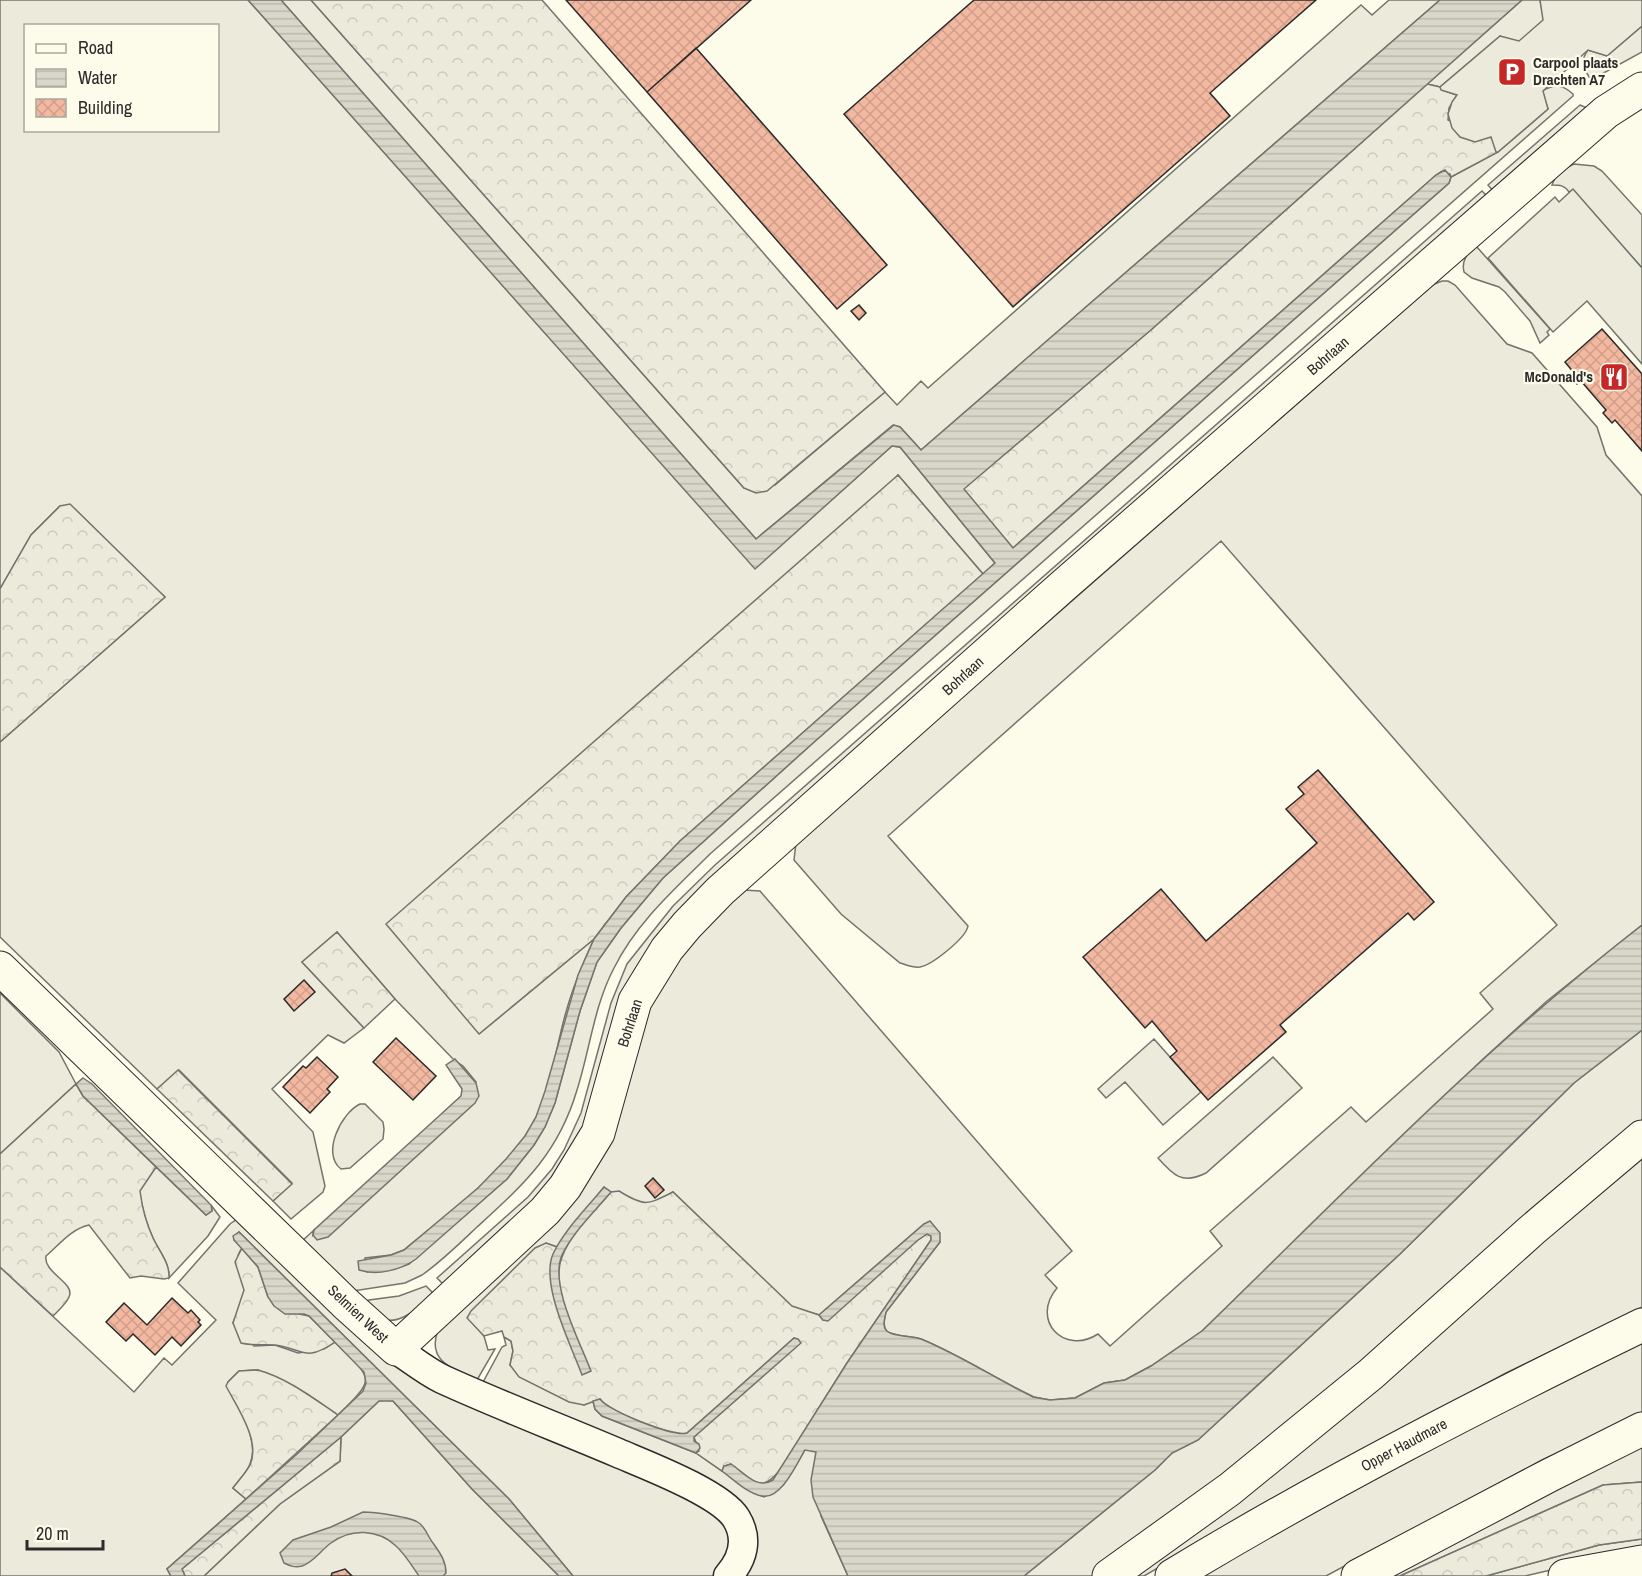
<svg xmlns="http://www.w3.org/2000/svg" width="1642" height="1576" font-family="'Archivo Narrow',sans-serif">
<defs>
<pattern id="forest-crowns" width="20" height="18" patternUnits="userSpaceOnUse" patternTransform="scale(1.5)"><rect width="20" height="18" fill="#ecebdb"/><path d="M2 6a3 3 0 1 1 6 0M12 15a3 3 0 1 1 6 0" fill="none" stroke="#cbcabc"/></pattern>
<pattern id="water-rules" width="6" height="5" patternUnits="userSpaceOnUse" patternTransform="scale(1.5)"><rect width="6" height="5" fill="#d8d7c9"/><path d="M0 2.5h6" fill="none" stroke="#bab9ad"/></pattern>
<pattern id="building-cross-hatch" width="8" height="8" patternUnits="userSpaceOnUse" patternTransform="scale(1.5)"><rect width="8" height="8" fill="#f2b8a0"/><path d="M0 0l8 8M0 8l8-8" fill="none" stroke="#d09e8a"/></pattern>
</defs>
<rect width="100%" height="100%" fill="#fdfbea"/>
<path fill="#ecebdb" stroke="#74746e" stroke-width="1.5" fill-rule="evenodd" d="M0 0H248L755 568 892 446 900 447 995 563 983 574 898 475 479 1034 594 939C583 963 573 986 566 1012 556 1046 552 1085 536 1117 512 1168 447 1214 404 1250L391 1255 365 1258 367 1272 395 1269 409 1264 507 1179 534 1145 545 1127 555 1103 580 1011 597 962 621 928 663 878 813 743 1449 183 1451 177 1498 152 1548 109 1542 91C1555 84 1562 84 1573 94V96L710 854C675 889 637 922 614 968 594 1006 590 1049 577 1090 558 1154 524 1184 477 1227 459 1244 442 1261 422 1275L405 1283 353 1291 301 1242 314 1230 313 1235 476 1082 463 1066 454 1060 395 999 337 932 302 962 364 1028 344 1043 328 1035 272 1089 313 1132 325 1186 323 1192 291 1219 273 1201 292 1183 179 1070 157 1089 0 937V742L165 597 60 506 31 535 0 589ZM26 26H218V130H26Z
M281 0H311L744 488 775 485 885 392 897 405 921 381 928 388 1361 5 1372 15 1389 0H1440L921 450 900 427 893 425 756 539Z
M1522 0H1540L1544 20 1519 42 1500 36 1440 87 1427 84Z
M1642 26V52L1591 80C1584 69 1579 62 1588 50L1607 56Z
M1580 105 1587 108 1495 193 1488 185Z
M1574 164 1594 166 1602 171 1642 215V268L1573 190 1569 192C1564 185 1560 185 1552 185 1555 175 1565 168 1574 164Z
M1482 191 1489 198 719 876 590 1118 555 1181 444 1285 437 1278 528 1197 552 1169 564 1150 581 1113 611 1003 627 964 673 906 715 865Z
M1476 246 1550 329 1547 332 1549 335 1540 343 1530 321 1505 292 1499 287 1472 278 1464 272C1461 260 1468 253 1476 246Z
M1442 281H1448L1455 285 1507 344 1532 353 1597 427 1606 455 1642 496V925L1547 1001 1483 1059 1202 1331 1151 1366 1125 1380 1104 1383 1075 1398 1050 1400 1034 1397C996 1379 960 1355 921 1339 913 1336 889 1336 886 1330 882 1325 885 1318 886 1312L940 1242 924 1224 819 1315 792 1307 673 1192C666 1196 655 1204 647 1204 632 1204 625 1191 611 1192L604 1187 557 1247 546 1243 468 1318 484 1336 488 1350 495 1349 477 1380C454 1369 426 1362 438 1330L534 1236 646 1013 682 951 743 890 760 891 1072 1251 1045 1275 1057 1288C1030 1320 1064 1356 1098 1334L1110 1346 1222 1246 1210 1231 1351 1107 1366 1122 1493 1009 1480 993 1557 925 1221 541 888 836 968 926C966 938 932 965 920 967 913 968 907 965 900 963L841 914 794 860 796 843 1432 285Z
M0 993 59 1052 76 1084 0 1154Z
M1642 1030V1124L1312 1411 1094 1576H1024L1155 1470 1172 1453 1198 1440 1400 1254 1574 1083Z
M1154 1039 1201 1092 1163 1125 1125 1082 1106 1098 1098 1089Z
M1273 1057 1302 1088 1206 1173C1182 1185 1173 1175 1158 1158Z
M360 1104H365L383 1122 384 1129 383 1139 350 1168 341 1169C321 1154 341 1113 360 1104Z
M1642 1148V1307L1506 1373 1327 1470 1144 1576H1122Z
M156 1167 206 1215 212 1211 211 1205 220 1217 208 1236 169 1278C170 1263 159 1251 153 1238 146 1223 142 1207 139 1191Z
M240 1217 347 1319 638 1470 725 1518 737 1538 715 1576H573L509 1499 239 1232 234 1240 242 1248C230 1265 244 1274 244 1290 244 1301 236 1314 233 1323L254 1346 275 1345 298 1353 324 1349 335 1342C372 1380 378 1376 338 1415L307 1394 258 1370 239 1371 228 1382C235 1405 261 1439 250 1464 247 1472 238 1481 233 1488L246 1499 167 1569 171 1576H0V1267L134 1392 164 1358 172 1365 216 1320 178 1283 230 1224Z
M426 1286 434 1294C420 1306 398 1329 378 1317 373 1313 368 1307 364 1302L369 1300 399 1296Z
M504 1337 511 1341 513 1351 510 1365 584 1405 593 1401 595 1409 602 1416 696 1453 752 1492 764 1497 783 1485 805 1449 817 1452 821 1516 848 1576H740C754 1559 761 1551 755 1529L481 1386 502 1347 506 1345Z
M1642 1343V1414L1542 1460 1326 1576H1201L1341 1497 1517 1403Z
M385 1400 393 1401 472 1489 559 1576H204L280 1504 340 1461 341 1437 379 1401Z
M1642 1447V1482L1603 1485 1400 1576H1390L1632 1449Z
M1642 1539V1553L1581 1563 1525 1576H1486L1599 1545Z"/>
<path fill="url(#forest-crowns)" stroke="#74746e" stroke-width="1.5" d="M311 0H542L885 392 767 491 756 493 744 488Z
M1427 84 1440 87 1442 90 1457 95 1449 108 1448 120 1492 138 1498 152 1451 177 1450 174 1442 171 1436 175 1013 548 963 489 1152 329Z
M898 475 983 574 680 841 626 897 594 939 479 1034 386 924Z
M70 504 165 597 0 742V589L31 535 60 506Z
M337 932 395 999 364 1028 302 962Z
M178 1070 292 1184 273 1201 157 1089Z
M76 1084 83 1096 156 1167 140 1191C142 1207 146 1223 153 1238 159 1251 170 1263 169 1278L164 1279 141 1276 130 1278 89 1225C71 1229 59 1245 46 1256 43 1273 76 1283 69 1297 66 1304 58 1311 53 1316L0 1267V1154Z
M619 1191C645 1207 647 1205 673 1192L792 1306 819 1315 823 1320 918 1240 927 1234 931 1236V1240L847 1363 782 1467C761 1496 755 1481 731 1464L724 1466 722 1471 696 1453 699 1451 694 1437 800 1343 794 1338 687 1433 683 1435C666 1432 608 1412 600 1399L584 1405 569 1402 519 1377 510 1365 513 1351 511 1341 504 1337 502 1331 484 1336 467 1318 471 1311 535 1248 546 1243 557 1247C549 1262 551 1277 553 1294L561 1295C559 1282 557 1269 562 1257 570 1234 595 1211 611 1192Z
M242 1248 258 1267 268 1297 299 1314 309 1316 335 1342C304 1363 305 1349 275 1345 264 1344 253 1346 241 1343L233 1323 244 1290 235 1262Z
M258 1370C287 1378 313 1398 338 1415L246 1499 233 1488C238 1481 246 1473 250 1465 261 1441 237 1407 226 1386L228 1382 239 1371Z
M341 1437 340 1461 280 1504 204 1576H185L182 1569Z
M1642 1482V1539L1599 1545 1486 1576H1400L1603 1485Z"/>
<path fill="#eceadb" stroke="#74746e" stroke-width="1.5" d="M1540 0H1642V26L1607 56 1588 50 1543 91 1548 109 1498 152H1496L1491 137 1475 142 1460 137 1452 128 1448 114 1452 102 1457 95 1441 90 1440 87 1500 36 1519 41 1543 20Z
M1573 189 1642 268V364L1587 301 1553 332 1488 258 1555 197 1559 202Z"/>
<path fill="url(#water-rules)" stroke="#74746e" stroke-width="1.5" d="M248 0H281L756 539 894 425 900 427 921 450 1440 0H1522L1152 329 964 489 1013 548 1436 175 1445 170 1451 177 1449 183 813 743 663 878 621 928 597 962 580 1011 555 1103 545 1127 534 1145 507 1179 416 1259C401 1270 377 1276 359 1270L358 1261 391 1255 404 1250 478 1188 506 1159 525 1136 536 1117 545 1091 578 975 594 939 626 897 680 841 995 563 900 447 892 446 755 569Z
M1642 925V1030L1574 1083 1400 1254 1198 1440 1172 1453 1155 1470 1024 1576H848L813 1497 811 1480 816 1452 805 1450C797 1463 781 1500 762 1496 748 1494 733 1479 722 1471L724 1466 731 1464C744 1473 757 1490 773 1480L847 1363 931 1240V1236L927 1234 918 1240 828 1321 823 1320 819 1315 924 1224 930 1221 940 1233V1242L886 1312C885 1318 882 1325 886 1330 889 1336 913 1336 921 1339 960 1355 996 1379 1033 1397L1050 1400 1075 1398 1104 1383 1125 1380 1151 1366 1202 1331C1345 1192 1484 1047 1642 925Z
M455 1059 476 1083 479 1096 475 1103 328 1237 317 1240 313 1235 314 1230 461 1096 462 1089 446 1065Z
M83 1078 92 1084 211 1205 212 1211 206 1215 83 1096 76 1084Z
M604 1187 611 1192C594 1212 573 1232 562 1255 549 1284 580 1342 591 1371L582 1375C571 1345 540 1284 553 1254 565 1229 587 1208 604 1187Z
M239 1232 509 1499 573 1576H559L472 1489 393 1401H379L341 1437 182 1569 185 1576H171L167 1569 296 1455 363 1391 366 1383 364 1372 309 1316 304 1314H285L274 1306 268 1297 258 1267 234 1240 233 1236Z
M794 1338 798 1339 801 1343 694 1437V1441L699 1444 700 1448 696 1453 602 1416 595 1409 593 1401 600 1399C608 1411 673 1437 687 1433Z
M363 1512C374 1512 412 1517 419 1523 426 1528 428 1537 433 1543 440 1553 446 1561 446 1573L443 1576H419C412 1566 405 1554 396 1546 378 1529 351 1528 331 1543 321 1550 314 1562 302 1566 295 1568 290 1566 284 1563L280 1553 293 1540 331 1527Z"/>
<path fill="url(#building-cross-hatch)" stroke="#2b2b2b" stroke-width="1.5" d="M566 0H751L647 92Z
M974 0H1316L1210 93 1230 116 1013 307 844 114Z
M696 48 887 265 837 309 647 92Z
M859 305 866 313 859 320 851 311Z
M1602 329 1642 374V451L1615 420 1612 423 1603 413 1606 410 1581 381 1577 384 1572 377 1575 374 1565 362Z
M1318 770 1434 902 1414 920 1408 913 1280 1025 1286 1032 1208 1100 1170 1057 1177 1051 1152 1021 1145 1028 1083 957 1161 889 1206 941 1317 843 1286 809 1304 794 1298 787Z
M304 980 315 992 294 1011 284 999Z
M396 1038 436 1076 413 1100 373 1062Z
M317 1057 338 1077 327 1089 330 1092 310 1113 283 1087 303 1066 306 1068Z
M653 1178 664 1190 655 1198 645 1186Z
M172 1298 188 1313 191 1310 200 1320 198 1322 201 1325 181 1346 172 1337 155 1355 133 1334 126 1341 106 1322 124 1303 147 1325Z
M345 1569 352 1576H331L332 1573Z"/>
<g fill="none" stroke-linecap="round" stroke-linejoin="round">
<g stroke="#2b2b2b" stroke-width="31">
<path id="minor" d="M396 1349C411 1359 426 1371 442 1379 499 1405 559 1428 618 1453 646 1465 720 1493 736 1518 749 1539 743 1559 728 1576"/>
</g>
<g stroke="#2b2b2b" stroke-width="35">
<path id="major" d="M0 968 346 1304 396 1349 545 1211 565 1187 598 1133 635 1001 667 949 687 925 720 891 1064 585 1606 112 1642 89"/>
</g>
<g stroke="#2b2b2b" stroke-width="35">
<path id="highway" d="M1109 1576 1230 1489 1371 1374 1532 1230 1642 1137
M1172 1576C1324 1484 1482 1403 1642 1325
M1358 1576 1550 1475 1642 1429
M1565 1576 1642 1562"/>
</g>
<use href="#minor" stroke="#fdfbea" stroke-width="28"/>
<use href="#major" stroke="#fdfbea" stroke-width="33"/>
<use href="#highway" stroke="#fdfbea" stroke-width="33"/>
</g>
<defs>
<g id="parking-square" transform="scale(1.5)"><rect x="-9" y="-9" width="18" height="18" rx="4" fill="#c62828" stroke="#fdfbea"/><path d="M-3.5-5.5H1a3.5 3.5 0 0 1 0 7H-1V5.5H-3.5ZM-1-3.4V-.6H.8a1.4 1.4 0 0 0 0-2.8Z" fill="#fff"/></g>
<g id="restaurant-square" transform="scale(1.5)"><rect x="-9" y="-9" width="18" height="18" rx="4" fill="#c62828" stroke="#fdfbea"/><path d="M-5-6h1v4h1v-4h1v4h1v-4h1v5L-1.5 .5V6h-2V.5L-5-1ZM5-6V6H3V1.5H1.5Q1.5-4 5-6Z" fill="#fff"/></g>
</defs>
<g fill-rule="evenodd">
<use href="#parking-square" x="1512" y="72"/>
<use href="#restaurant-square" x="1614" y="377"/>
</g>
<g text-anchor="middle" stroke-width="4.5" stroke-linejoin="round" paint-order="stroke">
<g font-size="15" font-weight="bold" fill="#2b2b2b" stroke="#fdfbea" text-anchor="start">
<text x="1533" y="68">Carpool plaats<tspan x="1533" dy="17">Drachten A7</tspan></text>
<text x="1593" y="382" text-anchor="end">McDonald's</text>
</g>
<g font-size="15" fill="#2b2b2b" stroke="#fdfbea">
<text transform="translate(1328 356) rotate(-41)" y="5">Bohrlaan</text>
<text transform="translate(963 676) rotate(-42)" y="5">Bohrlaan</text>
<text transform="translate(630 1023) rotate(-72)" y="5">Bohrlaan</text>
<text transform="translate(358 1314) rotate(43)" y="5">Selmien West</text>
<text transform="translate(1404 1445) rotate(-28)" y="5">Opper Haudmare</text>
</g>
</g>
<rect x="24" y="24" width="195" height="108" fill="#fdfbea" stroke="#a9a89e" stroke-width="1.5"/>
<rect x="36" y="44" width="30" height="9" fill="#fdfbea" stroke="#a9a89e" stroke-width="1.5"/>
<text x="78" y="54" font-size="18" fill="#2b2b2b">Road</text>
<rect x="36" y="69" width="30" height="18" fill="url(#water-rules)" stroke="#a9a89e" stroke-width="1.5"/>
<text x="78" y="84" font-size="18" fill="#2b2b2b">Water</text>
<rect x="36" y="99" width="30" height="18" fill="url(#building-cross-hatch)" stroke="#a9a89e" stroke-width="1.5"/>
<text x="78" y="114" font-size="18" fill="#2b2b2b">Building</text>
<path d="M27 1540v9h76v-9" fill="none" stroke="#2b2b2b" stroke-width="3"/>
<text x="36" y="1540" font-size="18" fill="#2b2b2b" stroke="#fdfbea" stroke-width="4.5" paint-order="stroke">20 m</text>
</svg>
